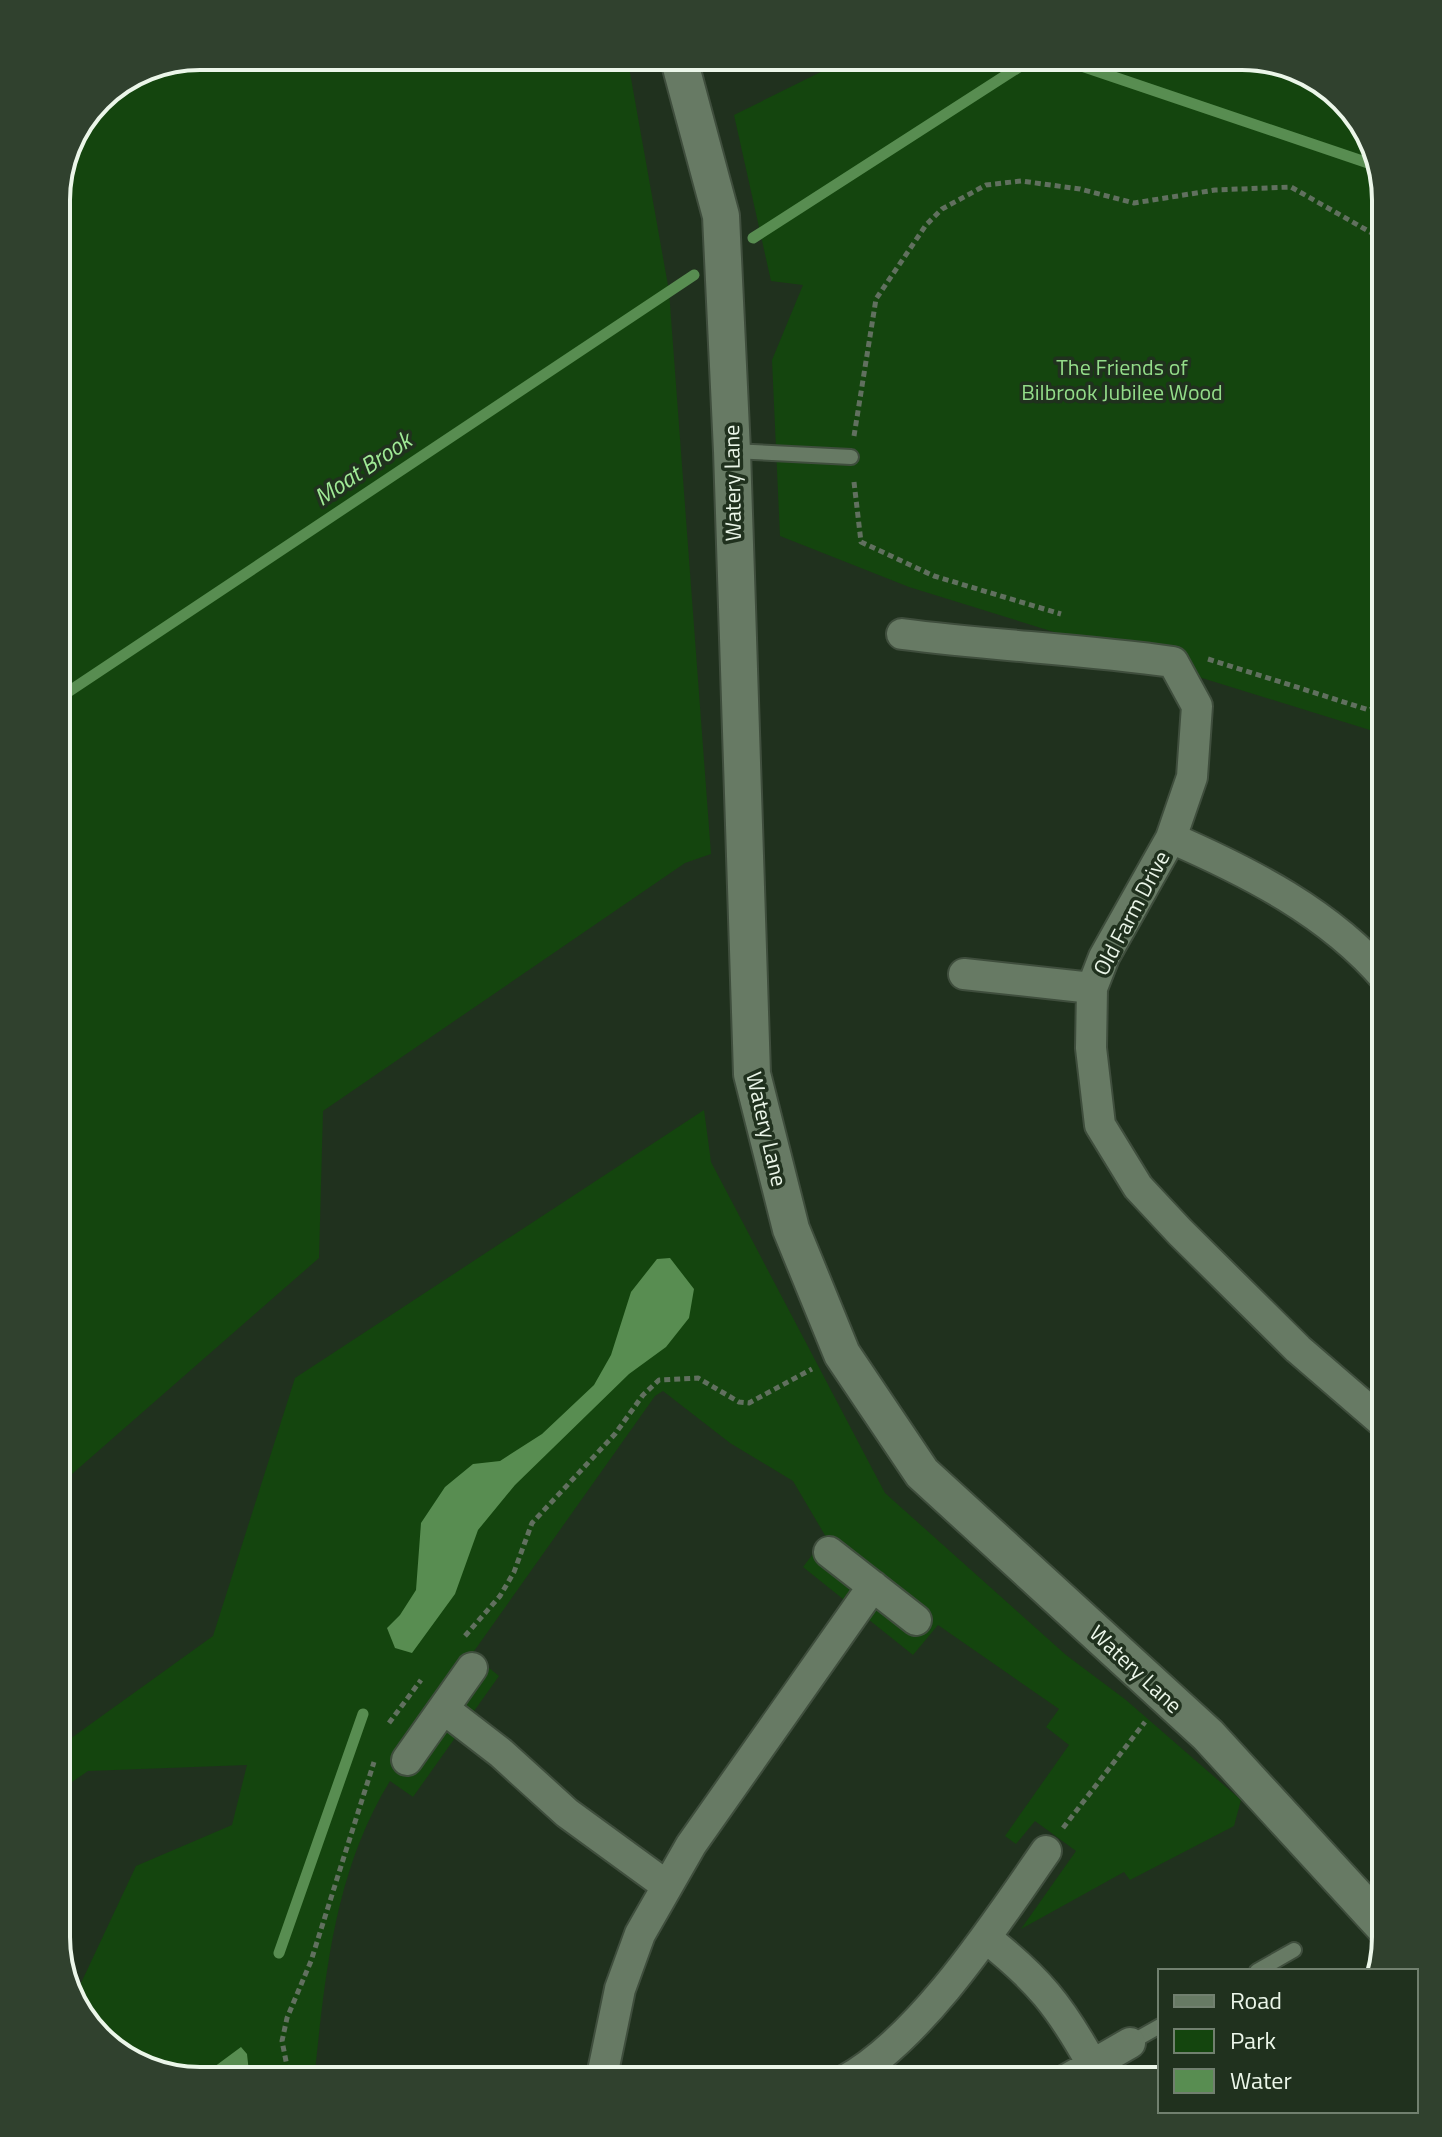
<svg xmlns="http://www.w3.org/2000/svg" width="1442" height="2137" font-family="'Titillium Web',sans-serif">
<rect width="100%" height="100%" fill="#20311e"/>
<path fill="#14450e" d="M200 56H627L669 291 711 854 685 863 323 1111 319 1258 56 1488V191L99 98 145 67Z
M853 56H1251L1314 76 1367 129 1386 200V735L909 587 780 536 772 360 803 285 771 281 734 115Z
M704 1110 711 1162 885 1493 1066 1655 1126 1700 1241 1800 1234 1826 1130 1880 1124 1872 1021 1929 1076 1851 1035 1821 1016 1844 1005 1836 1069 1745 1046 1727 1059 1709 938 1625 913 1655 803 1567 826 1537 793 1481 730 1443 663 1391 655 1396 472 1654 499 1676 413 1797 390 1781C334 1872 325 1976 314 2081H191L128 2061 75 2008 73 2000 136 1866 232 1825 247 1765 88 1771 56 1793V1749L213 1636 295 1378Z"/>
<path fill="#588d51" d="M670 1258 694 1289 689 1318 666 1347 629 1374 515 1485 478 1530 455 1594 412 1653 395 1648 387 1628 400 1615 416 1590 421 1523 445 1487 473 1464 500 1461 542 1434 594 1385 611 1355 631 1292 657 1259Z
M241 2047 247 2054 250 2081H195Z"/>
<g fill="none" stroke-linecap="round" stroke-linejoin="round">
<path stroke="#588d51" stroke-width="11" d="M1052 56 1377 166
M753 238 1036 56
M56 700 694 275
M279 1953 363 1714"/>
<g stroke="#3f4e3d" stroke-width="18">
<path id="service" d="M732 451 851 457
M1257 1971 1294 1950
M1130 2043 1160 2026"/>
</g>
<g stroke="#3f4e3d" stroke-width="34">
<path id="minor" d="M902 634C993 646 1083 649 1173 662L1197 706 1192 777 1171 838 1104 957 1092 988 1091 1048 1100 1125 1138 1187 1180 1232 1298 1349 1386 1425
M1171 838C1249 872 1330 913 1386 979
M964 974 1092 988
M829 1552 916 1620
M444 1709 501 1753 567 1813 667 1886
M407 1760 472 1668
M986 1938C1038 1979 1060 2006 1092 2064
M601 2081 620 1989 640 1934 691 1845 873 1586
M844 2081C921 2039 996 1923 1046 1851
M1064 2081 1130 2043"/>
</g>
<g stroke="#3f4e3d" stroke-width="40">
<path id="tertiary" d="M678 56 721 216 732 451 752 1074 791 1229 842 1354 922 1473 1208 1735 1386 1929"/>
</g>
<path stroke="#61705f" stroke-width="5" stroke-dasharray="6 4" stroke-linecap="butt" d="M854 436 876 299 926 225 942 209 986 185 1021 181 1080 189 1134 203 1215 190 1291 187 1386 241
M854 482 861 542 934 576 1061 614
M1208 659 1369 710 1386 703
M465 1636 500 1596 514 1572 532 1523 615 1434 643 1395 659 1380 698 1378 739 1402 749 1403 812 1369
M389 1723 421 1680
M1063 1828 1145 1722
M290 2081 282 2041 287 2018 311 1961 374 1762"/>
<use href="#service" stroke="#677a64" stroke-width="14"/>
<use href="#minor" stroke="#677a64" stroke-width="30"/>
<use href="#tertiary" stroke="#677a64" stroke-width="36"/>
</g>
<g text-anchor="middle" stroke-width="7" stroke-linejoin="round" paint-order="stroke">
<g font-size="22" fill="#93dc89" stroke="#20311e">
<text x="1122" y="375">The Friends of<tspan x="1122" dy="25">Bilbrook Jubilee Wood</tspan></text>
</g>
<g font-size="22" fill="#ebf6e9" stroke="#20311e">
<text transform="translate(732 483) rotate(-91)" y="8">Watery Lane</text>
<text transform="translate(1131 913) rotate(-62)" y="8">Old Farm Drive</text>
<text transform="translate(767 1129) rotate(77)" y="8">Watery Lane</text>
<text transform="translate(1136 1669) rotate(43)" y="8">Watery Lane</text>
</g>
<g font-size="24" font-style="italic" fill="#a0ea96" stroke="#20311e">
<text transform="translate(363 469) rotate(-34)" y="8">Moat Brook</text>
</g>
</g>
<path d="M0 0H1442V2137H0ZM200 70H1242A130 130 0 0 1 1372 200V1937A130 130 0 0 1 1242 2067H200A130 130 0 0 1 70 1937V200A130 130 0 0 1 200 70Z" fill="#30412e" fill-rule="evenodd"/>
<path fill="none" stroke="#ebf6e9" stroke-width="4" d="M200 70H1242A130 130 0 0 1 1372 200V1937A130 130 0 0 1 1242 2067H200A130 130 0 0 1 70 1937V200A130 130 0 0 1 200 70Z"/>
<rect x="1158" y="1969" width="260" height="144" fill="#20311e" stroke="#71806f" stroke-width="2"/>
<rect x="1174" y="1995" width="40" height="12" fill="#677a64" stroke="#71806f" stroke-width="2"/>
<text x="1230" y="2009" font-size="24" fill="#ebf6e9">Road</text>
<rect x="1174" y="2029" width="40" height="24" fill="#14450e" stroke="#71806f" stroke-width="2"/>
<text x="1230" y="2049" font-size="24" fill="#ebf6e9">Park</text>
<rect x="1174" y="2069" width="40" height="24" fill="#588d51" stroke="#71806f" stroke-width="2"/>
<text x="1230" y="2089" font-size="24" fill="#ebf6e9">Water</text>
</svg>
